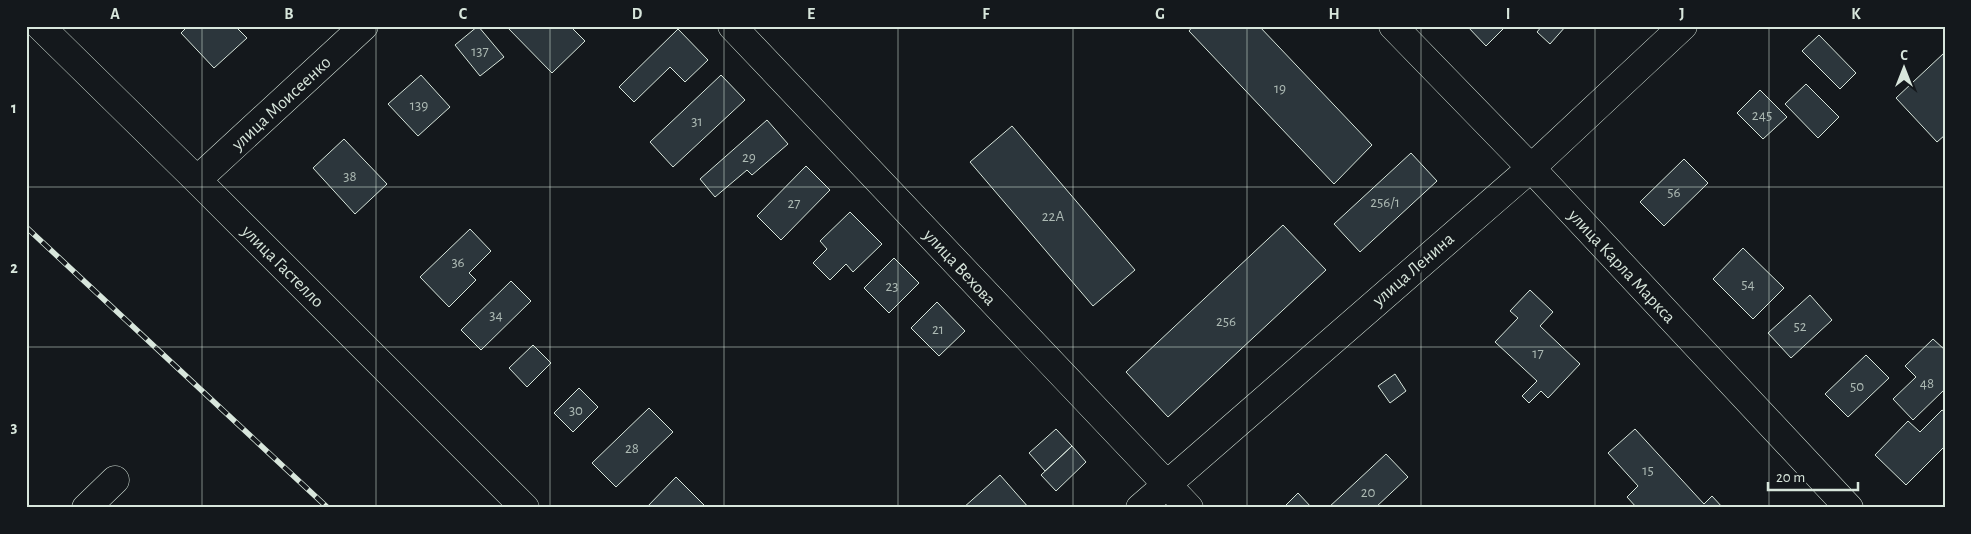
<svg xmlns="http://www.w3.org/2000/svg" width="1971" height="534" font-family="'Alegreya Sans',sans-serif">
<rect width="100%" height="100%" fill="#14181c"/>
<path fill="#2c363c" stroke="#d8e6dc" d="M188 26H214L215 28 217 26H235L247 38 214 68 181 33Z
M478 26 504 57 480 76 455 45Z
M506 26H570L585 41 552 73Z
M1193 26H1259L1372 145 1334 184 1189 31Z
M1467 26H1502L1504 28 1486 46Z
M1542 26H1566L1550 44 1537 32Z
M678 29 708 60 685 82 670 67 634 102 619 87Z
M1819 35 1856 73 1840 89 1802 51Z
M1944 53 1945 135 1937 142 1896 98Z
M421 75 450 107 418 136 388 104Z
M721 75 745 100 673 167 650 142Z
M1806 84 1839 117 1818 138 1785 104Z
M1760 90 1787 117 1763 139 1737 113Z
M767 120 788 144 752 175 747 170 715 197 700 179Z
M1012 126 1135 270 1093 306 970 162Z
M344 139 387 184 355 214 313 168Z
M1411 153 1437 181 1360 252 1334 224Z
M1684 159 1708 183 1664 226 1640 202Z
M806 166 830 190 781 240 757 216Z
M850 212 882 244 853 272 846 264 830 280 813 263 827 249 820 241Z
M1283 225 1326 270 1168 417 1126 372Z
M470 229 491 251 469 273 476 280 449 307 420 277Z
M1743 248 1784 288 1753 319 1713 279Z
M894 258 919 283 889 313 864 288Z
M511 281 531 301 481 350 461 330Z
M1530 290 1553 312 1540 326 1580 364 1548 398 1541 391 1529 403 1522 396 1537 381 1495 342 1518 318 1510 311Z
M1810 295 1832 320 1791 358 1768 333Z
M937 302 965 331 939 356 911 328Z
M1933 339 1945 350V389L1913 420 1893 399 1916 377 1905 366Z
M533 345 551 363 527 387 509 368Z
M1866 355 1889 378 1848 417 1825 394Z
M1395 374 1406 391 1390 403 1378 386Z
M579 388 598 407 573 432 554 413Z
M649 408 673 432 616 487 592 463Z
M1942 410 1945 412V446L1906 485 1875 455 1908 421 1920 432Z
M1056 429 1072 446 1045 471 1029 453Z
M1635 429 1704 504 1712 496 1723 508H1637L1627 497 1638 486 1608 453Z
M1072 446 1086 462 1056 491 1041 475Z
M1386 454 1408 477 1375 508H1328Z
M1000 475 1029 508H963Z
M676 477 705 506 704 508H646Z
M1298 493 1312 508H1283Z"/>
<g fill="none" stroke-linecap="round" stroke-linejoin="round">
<g stroke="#d8e6dc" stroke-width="29">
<path id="minor" d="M40 26 197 180 525 508
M732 26 1189 508
M1393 26 1531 168 1849 508
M197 180 364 26
M86 508 115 480
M1140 508 1531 168 1683 26"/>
</g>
<use href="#minor" stroke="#14181c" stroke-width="28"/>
<g stroke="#d8e6dc" stroke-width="5.5">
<path id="rail" d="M26 227 328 508"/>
</g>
<use href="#rail" stroke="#14181c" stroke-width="4" stroke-dasharray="11" stroke-linecap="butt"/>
</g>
<path fill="none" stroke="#d8e6dc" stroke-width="1" stroke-opacity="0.55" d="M202 26V508M376 26V508M550 26V508M724 26V508M898 26V508M1073 26V508M1247 26V508M1421 26V508M1595 26V508M1769 26V508M26 187H1945M26 347H1945"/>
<g text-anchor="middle" stroke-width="4" stroke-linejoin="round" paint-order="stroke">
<g font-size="15" fill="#adbab4">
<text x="480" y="56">137</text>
<text x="1280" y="93">19</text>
<text x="419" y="110">139</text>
<text x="1762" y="120">245</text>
<text x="697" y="126">31</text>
<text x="749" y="162">29</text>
<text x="350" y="181">38</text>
<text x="1674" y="197">56</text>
<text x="1385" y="207">256/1</text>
<text x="794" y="208">27</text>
<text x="1053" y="221">22А</text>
<text x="458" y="267">36</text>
<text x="1748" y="289">54</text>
<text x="892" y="291">23</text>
<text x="496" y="320">34</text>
<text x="1226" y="326">256</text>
<text x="1800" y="331">52</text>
<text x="938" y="334">21</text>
<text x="1538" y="358">17</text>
<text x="1927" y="388">48</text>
<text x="1857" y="391">50</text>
<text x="576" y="415">30</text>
<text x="632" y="453">28</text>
<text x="1648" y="475">15</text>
<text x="1368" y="497">20</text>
</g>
<g font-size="18" fill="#d8e6dc" stroke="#14181c">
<text transform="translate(281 103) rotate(-43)" y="6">улица Моисеенко</text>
<text transform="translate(283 266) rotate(45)" y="6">улица Гастелло</text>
<text transform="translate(1622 266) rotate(47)" y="6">улица Карла Маркса</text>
<text transform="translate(960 267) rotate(47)" y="6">улица Вехова</text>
<text transform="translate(1413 269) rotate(-41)" y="6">улица Ленина</text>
</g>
</g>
<rect width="1971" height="534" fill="none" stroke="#14181c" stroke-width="55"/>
<g transform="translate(1904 68)" stroke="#14181c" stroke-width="4" paint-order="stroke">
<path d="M0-4L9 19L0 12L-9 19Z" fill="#d8e6dc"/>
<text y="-8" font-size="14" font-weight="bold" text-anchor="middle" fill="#d8e6dc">С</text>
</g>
<path d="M1768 482v8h90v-8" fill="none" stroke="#d8e6dc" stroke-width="2.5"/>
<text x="1776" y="482" font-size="15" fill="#d8e6dc" stroke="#14181c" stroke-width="4" paint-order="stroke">20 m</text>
<rect x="28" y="28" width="1916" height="478" fill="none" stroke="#d8e6dc" stroke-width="2"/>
<g font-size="16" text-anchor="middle" font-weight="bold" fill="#d8e6dc">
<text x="115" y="19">A</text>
<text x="289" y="19">B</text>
<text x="463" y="19">C</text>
<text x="637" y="19">D</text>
<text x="811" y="19">E</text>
<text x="986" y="19">F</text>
<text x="1160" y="19">G</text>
<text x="1334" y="19">H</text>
<text x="1508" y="19">I</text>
<text x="1682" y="19">J</text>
<text x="1856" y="19">K</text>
<text x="14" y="113">1</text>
<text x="14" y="273">2</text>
<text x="14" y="432">3</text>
</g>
</svg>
